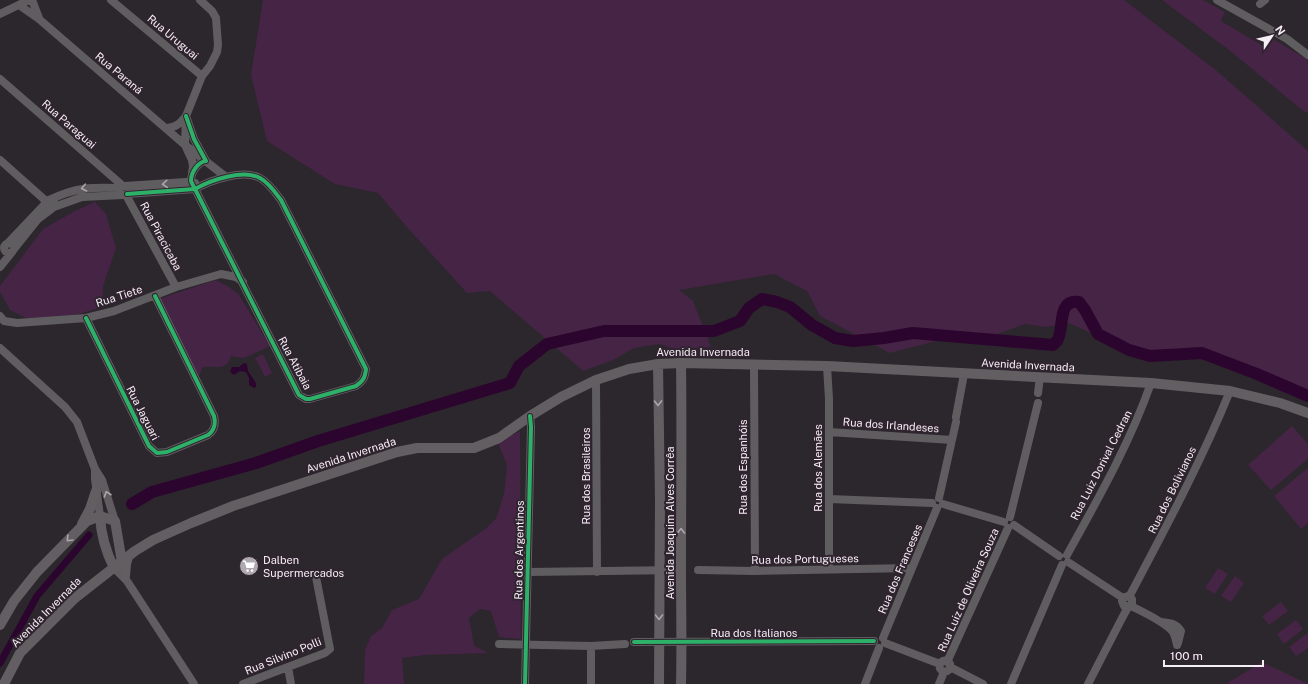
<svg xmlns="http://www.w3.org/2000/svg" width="1308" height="684" font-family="'Public Sans',sans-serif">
<rect width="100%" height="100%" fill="#2c272c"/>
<path fill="#452446" d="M263 0H1124L1217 71 1308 151V399L1275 386 1220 354 1196 347 1146 358 1069 323 1046 327 1025 324 997 334 967 333 890 353 820 316 807 291 774 274 679 290 693 301 711 347 676 349 659 344 634 348 613 360 583 371 490 291 467 293 405 225 378 193 335 184 267 141 251 75Z
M1162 0H1203L1225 12 1221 21 1268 49 1273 39 1308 60V113L1302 110 1229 50Z
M95 202 106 214 116 248 103 286V307L82 313 58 318 30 320 10 310 0 292V286L43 229 75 211Z
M216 280 229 287 239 295 270 346 244 358 231 356C227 371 216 366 203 367L198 378 159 299Z
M263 354 272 373 265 377 255 358Z
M1292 426 1308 444V459L1271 490 1248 465Z
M520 431 521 639 499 637 491 611 480 609 469 618 474 646 488 653 424 655 402 658 404 684H364L365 650 371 636 382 628 392 610 419 599 442 559 485 529 496 519 504 494 507 465 498 443Z
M1308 468V523L1301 529 1274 496Z
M1218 568 1228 574 1215 594 1205 588Z
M1235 576 1244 583 1231 602 1221 596Z
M1281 602 1288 611 1269 625 1262 616Z
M1296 620 1303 629 1284 644 1277 634Z
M1308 633V648L1296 656 1289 647Z
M1262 662 1308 684H1226Z"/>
<path fill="#2c052e" d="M244 363 247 364 248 371 256 383V387L254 388 249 385V378L246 372 240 371 234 375 230 372 232 367H239Z"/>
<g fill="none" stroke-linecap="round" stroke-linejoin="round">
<path stroke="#2c052e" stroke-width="7" d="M0 663 37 596 89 535"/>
<path stroke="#2c052e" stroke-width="12" d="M132 504 152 492 256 463 318 441 510 383 519 366 547 344 604 331H714L740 321 749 308 762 299 777 302 790 307 812 325 835 338 853 341 884 338 913 333 1053 345C1054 344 1056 342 1057 341 1065 329 1056 299 1079 302L1085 310 1098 334 1129 350 1150 356 1202 353 1257 374 1308 396"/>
<path stroke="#605d60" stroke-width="8" d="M32 0 39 18
M111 0 202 76
M1217 0 1287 39 1308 55
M1260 4 1265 0
M19 5 39 19 185 145 226 177
M0 14 29 0
M0 79 123 186
M167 128C176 127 180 124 186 116
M0 160 46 201
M192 173 193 167 192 160 185 145 186 116 202 76 210 66 217 52 218 45 216 18 212 11 200 0
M125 186 186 182 195 183
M127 194 195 189C211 180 243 169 260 178 269 183 275 192 281 200L366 369C365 378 363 381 356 386L310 399H306L299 395 195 189C194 187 192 184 191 181 191 172 198 162 206 161L194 139 186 116
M126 195 176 287
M49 200C77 187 90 187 120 188
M54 207V202L51 200 45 202 46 208 50 210 54 207 82 197 123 195
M4 248a5 5 0 1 1 10 0a5 5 0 1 1-10 0Z
M7 244 45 204
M14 249 38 219 50 210
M0 267 12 252
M0 316 4 321 17 323 86 318 114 311 176 287 221 274 236 277 243 282
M86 318 149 446 157 453 167 452 208 435C215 430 216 424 214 416L155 296
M0 348 65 407 77 422 95 469 102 480 115 521
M754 364 755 571
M827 366 829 399V569
M596 380 597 572
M1038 393 1040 377
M956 417 964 374
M829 432 952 440
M95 469V479L100 516
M939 498 956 422
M829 499 932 503
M943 504 1004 522
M1010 517 1038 403
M1014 525 1059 556
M1067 555C1098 499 1130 443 1151 383
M1068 562 1123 598
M114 568 127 581 194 684
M698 570 755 571 912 568
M527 572 681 570
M1129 597C1165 529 1201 462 1230 391
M1131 606C1143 612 1165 622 1173 632 1175 636 1176 640 1177 645
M1161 622C1170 623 1176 623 1181 631L1178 643
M883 638 937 508
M634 642 874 641
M885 643 940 664
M499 644 591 646 625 644
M939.5 666a5.5 5.5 0 1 1 11 0a5.5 5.5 0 1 1-11 0Z
M947 662 1008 528
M288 667 291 684
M950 667 983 684
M243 684 325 653 330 649 316 577
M525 684 531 427 530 416
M591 684V646
M865 684 879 648
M939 684 944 672
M1011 684 1062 565
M1088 684 1120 622 1128 607 1132 604V599L1128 596 1123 598 1122 601 1124 606 1128 607"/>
<path stroke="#625e62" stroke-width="10" d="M658 364 660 500 659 684
M100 516 115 521 122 562
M100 516C101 535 105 550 114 568
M82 524 90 509 96 491
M125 576 126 564 128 557
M0 625 14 601 37 572 87 521 100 516
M4 684 20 653 75 598 135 551 153 540 191 523 233 506 397 452 417 448H474L499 438 530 416 561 397 596 380 629 369 658 364 681 363 827 366 1151 383 1230 391 1280 403 1308 413
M681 684C682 646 681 607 681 569 681 500 682 431 681 363"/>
<g stroke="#2f242f" stroke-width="6">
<path id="cycleway" d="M127 194 195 189C211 180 243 169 260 178 269 183 275 192 281 200L366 369C365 378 363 381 356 386L310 399H306L299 395 195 189C194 187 192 184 191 181 191 172 198 162 206 161L194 139 186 116
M86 318 149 446 157 453 167 452 208 435C215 430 216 424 214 416L155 296
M634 642 874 641
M525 684 531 427 530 416"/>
</g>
<use href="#cycleway" stroke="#2db169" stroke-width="4"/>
</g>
<defs><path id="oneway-chevron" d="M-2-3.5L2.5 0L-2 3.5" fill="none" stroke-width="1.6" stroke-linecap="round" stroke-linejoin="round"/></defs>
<g stroke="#aba6aa">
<use href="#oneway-chevron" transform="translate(165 184) rotate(175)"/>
<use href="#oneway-chevron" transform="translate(84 188) rotate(168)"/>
<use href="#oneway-chevron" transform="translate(107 494) rotate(-109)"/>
</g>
<g stroke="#aca6ac">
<use href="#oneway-chevron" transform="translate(658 403) rotate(89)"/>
<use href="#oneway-chevron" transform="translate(681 531) rotate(-89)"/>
<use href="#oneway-chevron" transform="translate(69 539) rotate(134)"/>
<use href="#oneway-chevron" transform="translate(659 617) rotate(90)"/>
</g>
<defs>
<g id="supermarket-disc" transform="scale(1)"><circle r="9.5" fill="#afa8af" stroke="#2f242f"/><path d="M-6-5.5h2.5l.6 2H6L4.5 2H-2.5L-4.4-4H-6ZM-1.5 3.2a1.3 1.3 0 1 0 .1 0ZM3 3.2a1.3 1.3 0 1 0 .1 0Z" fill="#fff"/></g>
</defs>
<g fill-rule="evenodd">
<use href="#supermarket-disc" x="249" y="566"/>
</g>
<g text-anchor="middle" stroke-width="4" stroke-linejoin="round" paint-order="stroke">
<g font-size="11" fill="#f6eef5" stroke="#2f242f">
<text transform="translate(173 37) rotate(40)" y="4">Rua Uruguai</text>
<text transform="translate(119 73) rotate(40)" y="4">Rua Paraná</text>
<text transform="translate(69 124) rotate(41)" y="4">Rua Paraguai</text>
<text transform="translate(161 236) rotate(62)" y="4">Rua Piracicaba</text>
<text transform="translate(119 296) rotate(-18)" y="4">Rua Tiete</text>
<text x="703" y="356">Avenida Invernada</text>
<text transform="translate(295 363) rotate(62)" y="4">Rua Atibaia</text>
<text transform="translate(1028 365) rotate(3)" y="4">Avenida Invernada</text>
<text transform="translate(143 413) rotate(63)" y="4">Rua Jaguari</text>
<text transform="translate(891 425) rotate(4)" y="4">Rua dos Irlandeses</text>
<text transform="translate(351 455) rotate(-18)" y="4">Avenida Invernada</text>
<text transform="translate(1101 465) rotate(-63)" y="4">Rua Luiz Dorival Cedran</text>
<text transform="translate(743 467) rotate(-90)" y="4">Rua dos Espanhóis</text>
<text transform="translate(818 468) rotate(-90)" y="4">Rua dos Alemães</text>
<text transform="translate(586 476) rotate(-90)" y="4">Rua dos Brasileiros</text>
<text transform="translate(1172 490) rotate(-64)" y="4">Rua dos Bolivianos</text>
<text transform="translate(670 523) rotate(-90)" y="4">Avenida Joaquim Alves Corrêa</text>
<text transform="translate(519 550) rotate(-89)" y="4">Rua dos Argentinos</text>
<text transform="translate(805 559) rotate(-1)" y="4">Rua dos Portugueses</text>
<text transform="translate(900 569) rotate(-67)" y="4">Rua dos Franceses</text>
<text transform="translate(968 590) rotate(-66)" y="4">Rua Luiz de Oliveira Souza</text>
<text transform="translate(46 612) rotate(-45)" y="4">Avenida Invernada</text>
<text x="754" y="637">Rua dos Italianos</text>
<text transform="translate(283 656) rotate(-22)" y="4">Rua Silvino Polli</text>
</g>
<g font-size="11" fill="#f6eef5" stroke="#2f242f" text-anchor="start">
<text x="263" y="564">Dalben<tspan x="263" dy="13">Supermercados</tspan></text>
</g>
</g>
<g transform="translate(1272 36) rotate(55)" stroke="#2f242f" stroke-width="3" paint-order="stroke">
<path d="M0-3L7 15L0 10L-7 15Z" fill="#f6eef5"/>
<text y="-6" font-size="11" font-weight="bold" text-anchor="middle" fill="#f6eef5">N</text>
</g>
<path d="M1164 660v6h99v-6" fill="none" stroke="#f6eef5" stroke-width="2"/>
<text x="1170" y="660" font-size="12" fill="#f6eef5" stroke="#2f242f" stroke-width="3" paint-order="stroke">100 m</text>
</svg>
